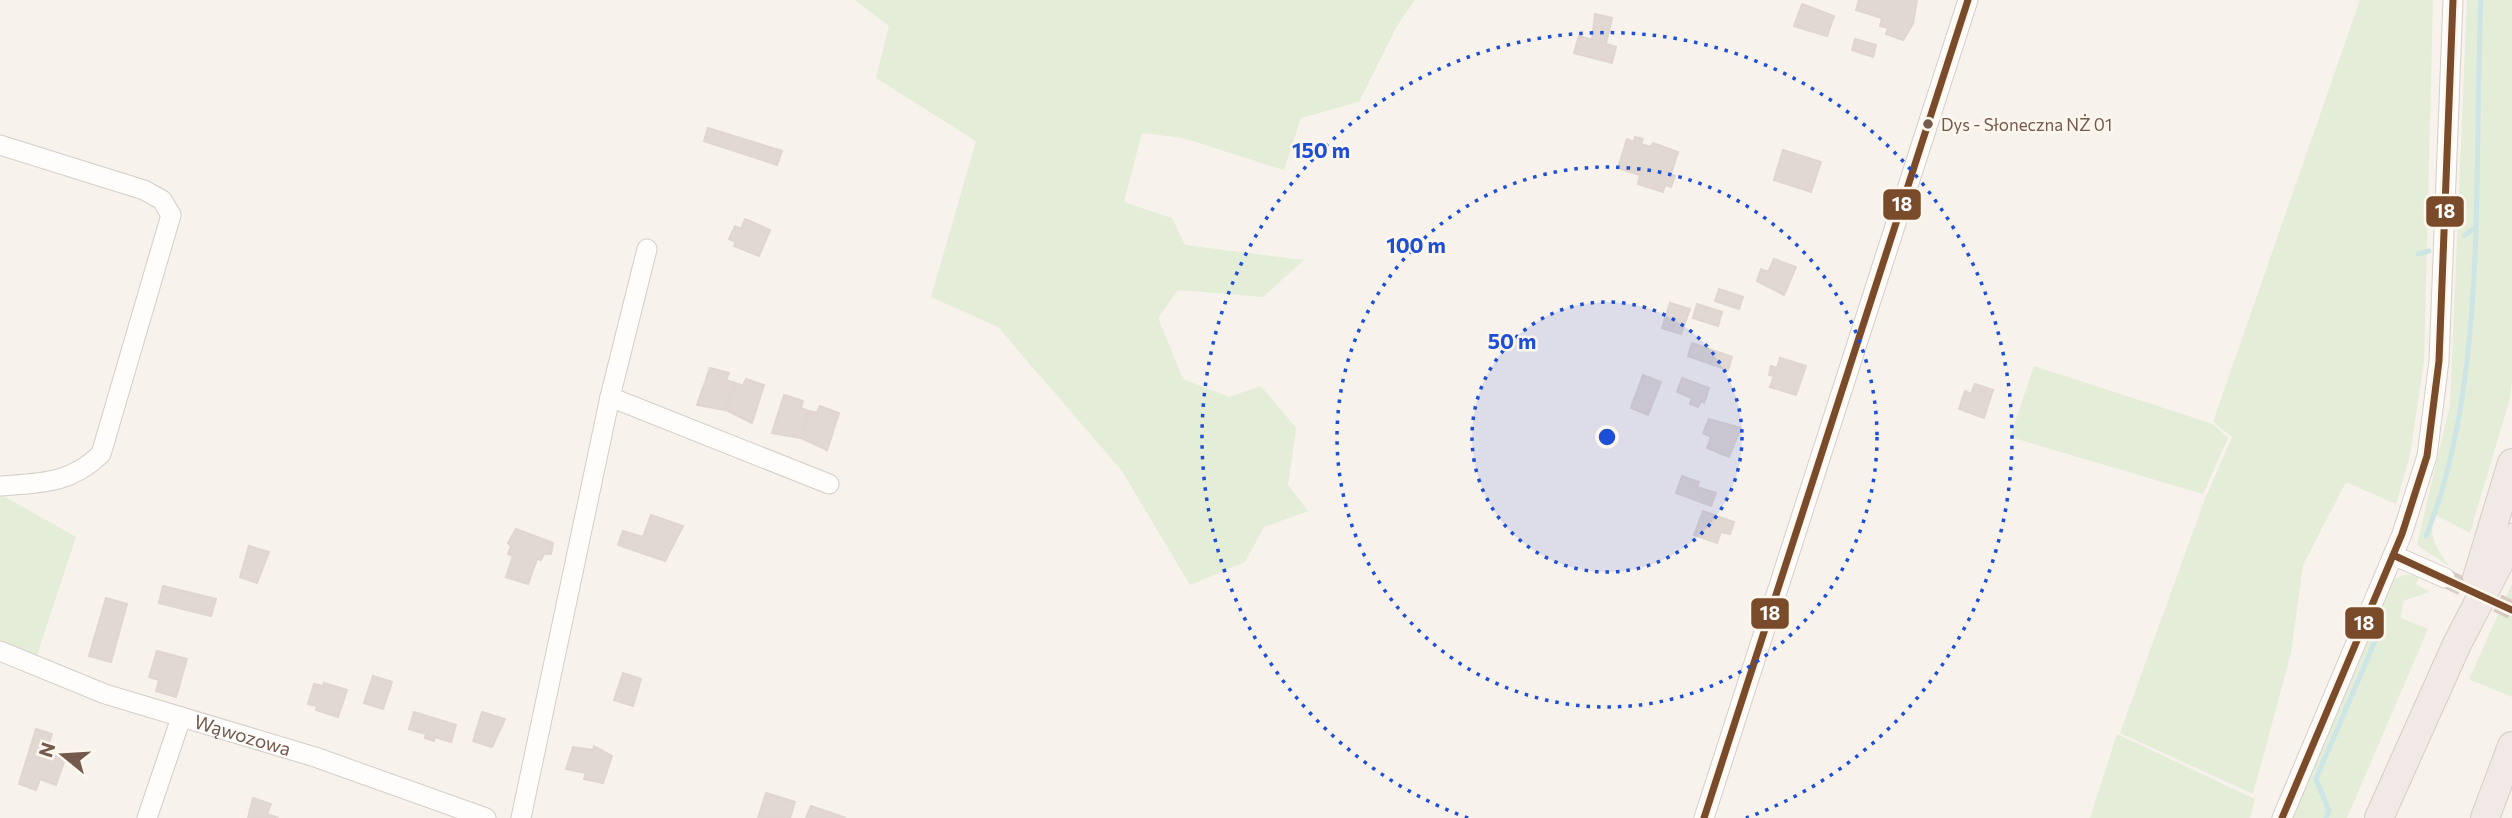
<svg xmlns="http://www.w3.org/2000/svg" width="2512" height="818" font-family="Commissioner,sans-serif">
<rect width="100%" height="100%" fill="#f7f2ec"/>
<path fill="#e4edd7" d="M855 0H1415L1397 26 1359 102 1301 118 1284 170 1183 138 1142 133 1124 202 1172 218 1185 245 1304 260 1263 297 1178 290 1158 318 1183 379 1229 397 1261 386 1296 428 1288 485 1308 511 1264 527 1245 562 1190 585 1122 471 998 327 931 297 976 141 876 78 889 26Z
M2360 0H2433L2424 361 2410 455 2396 504 2346 482 2303 565 2291 653 2253 794 2120 733 2205 499 2232 437 2213 422Z
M2467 0H2512V381L2510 398 2470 533 2436 515C2426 536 2438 550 2450 567L2417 545 2450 405Z
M2034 366 2213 424 2228 438 2203 494 2010 437Z
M0 494 76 537 37 655 0 640Z
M2405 575 2419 576 2416 584 2430 592 2403 601 2401 618 2428 629 2347 818H2293L2392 580Z
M2512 584V697L2469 679Z
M2117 734 2255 799 2250 818H2090Z"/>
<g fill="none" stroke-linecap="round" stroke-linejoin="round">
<path stroke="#cee5e6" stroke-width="5" d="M2465 235 2475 228
M2418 254 2429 251
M2426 536C2489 381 2473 168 2481 0
M2326 818 2329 811 2316 779 2382 625"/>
</g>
<path fill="#e1d8d1" stroke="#e0d5cf" stroke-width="2" d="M1859 0H1917L1913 24 1903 40 1886 34 1888 28 1880 26 1882 18 1856 10Z
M1802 4 1834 16 1827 36 1794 26Z
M1595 14 1612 18 1606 44 1616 47 1612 63 1574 53 1579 36 1592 40Z
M1855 39 1876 45 1873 57 1852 50Z
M708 128 782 151 777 165 704 141Z
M1635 137 1643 139 1641 144 1651 147 1653 143 1678 152 1671 174 1675 176 1671 187 1665 185 1663 192 1638 184 1640 175 1618 168 1627 139 1634 142Z
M1783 150 1821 162 1811 192 1774 180Z
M745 219 770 230 759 256 734 246 736 242 729 239 735 226 741 229Z
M1774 259 1796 267 1784 295 1757 281 1761 269 1768 272Z
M1719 289 1743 297 1739 309 1715 301Z
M1670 303 1690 309 1681 334 1662 328Z
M1697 304 1722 312 1718 326 1693 318Z
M1692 343 1732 357 1728 370 1688 356Z
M1780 358 1806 366 1796 395 1770 387 1774 376 1769 375 1771 366 1777 368Z
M710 368 729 373 726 380 735 383 726 410 697 405Z
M1643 375 1661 382 1648 415 1631 408Z
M1682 378 1709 388 1704 403 1701 401 1698 407 1690 404 1692 398 1677 392Z
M746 379 764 385 752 423 726 410 735 383 743 386Z
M1975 384 1993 390 1984 418 1959 409 1965 391 1971 394Z
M784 395 803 401 801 408 809 411 801 438 772 433Z
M820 406 839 413 827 450 801 438 809 411 817 413Z
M1709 419 1741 428 1729 457 1707 448 1711 437 1703 433Z
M1682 476 1699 482 1697 487 1716 493 1711 506 1676 493Z
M1703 511 1734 522 1730 534 1721 532 1717 543 1694 535Z
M651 515 683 526 665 561 618 545 623 531 643 537Z
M516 529 553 543 551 554H544L541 560 537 559 528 584 506 577 513 556 508 554 511 546 508 543Z
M249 546 269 552 257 583 240 577Z
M163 586 216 599 211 616 159 603Z
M106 598 127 604 111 662 89 656Z
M157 651 187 659 176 697 156 691 159 680 149 677Z
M623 673 641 679 633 706 614 700Z
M373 676 392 682 383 709 364 703Z
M324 683 347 690 338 717 316 710 317 706 308 704 314 684 323 686Z
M414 712 456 725 451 742 435 737 434 741 425 738 426 734 409 729Z
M482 712 505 719 492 747 473 741Z
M36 729 52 734 46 751 66 756 56 785 40 779 36 790 19 784Z
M594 746 612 756 603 783 584 779 586 773 566 769 573 747 593 750Z
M766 793 795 802 790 818H758Z
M253 798 271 804 267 814 279 818H248Z
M811 806 846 818H806Z"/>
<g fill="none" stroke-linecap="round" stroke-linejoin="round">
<path stroke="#d6ccc4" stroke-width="19" stroke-dasharray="19 10" stroke-linecap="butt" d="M2445 578 2512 610"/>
<g stroke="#d4cec7" stroke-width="21">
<g id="minor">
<path d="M0 145 144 190 162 200 171 215 101 454C70 484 41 483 0 486"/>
<path d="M610 397 829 484"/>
<path d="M2393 555 2445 578"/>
<path id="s1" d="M0 651 105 694 315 757 486 818"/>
<path d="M147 818 181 718"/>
<path d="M521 818 610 397 647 249"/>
<path d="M1704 818 1968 0"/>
<path d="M2282 818 2402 534 2427 456 2439 361 2453 0"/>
</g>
</g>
<g stroke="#d5ccc7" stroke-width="30">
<path id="highway" d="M2477 578 2512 463
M2379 818 2457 644 2512 538
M2485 818 2512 746"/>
</g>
<use href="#minor" stroke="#fefdfc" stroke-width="19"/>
<use href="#highway" stroke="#f1e9e5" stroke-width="28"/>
<g stroke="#fef7ee" stroke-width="12">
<path id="bus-1" d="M2393 555 2512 610
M1704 818 1968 0
M2282 818 2402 534 2427 456 2439 361 2453 0"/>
</g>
<use href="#bus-1" stroke="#7a4b2a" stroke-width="7"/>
</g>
<circle cx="1607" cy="437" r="135" fill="#1d4ed8" fill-opacity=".12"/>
<g fill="none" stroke="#1d4ed8" stroke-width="3.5" stroke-dasharray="3.5 7">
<circle cx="1607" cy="437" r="135"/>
<circle cx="1607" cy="437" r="270"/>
<path d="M1468 818A405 405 0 1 1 1746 818"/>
</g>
<circle fill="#745a4d" stroke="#fef7ee" stroke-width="2.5" cx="1928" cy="124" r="6"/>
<g text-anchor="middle" stroke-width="5" stroke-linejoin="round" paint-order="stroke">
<g font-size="17" fill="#745a4d" stroke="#fef7ee" text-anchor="start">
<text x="1941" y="131">Dys - Słoneczna NŻ 01</text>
</g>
<g font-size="19" fill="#745a4d" stroke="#fef7ee">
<text dy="7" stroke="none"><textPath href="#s1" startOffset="257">Wąwozowa</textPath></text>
</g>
</g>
<circle cx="1607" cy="437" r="10" fill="#1d4ed8" stroke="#fef7ee" stroke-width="3.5"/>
<g font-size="21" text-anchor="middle" font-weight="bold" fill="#1d4ed8" stroke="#fef7ee" stroke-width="5" stroke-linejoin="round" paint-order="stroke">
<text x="1321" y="158">150 m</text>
<text x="1416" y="253">100 m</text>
<text x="1512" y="349">50 m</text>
</g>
<g stroke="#fef7ee" stroke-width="2.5">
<rect x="1882" y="188" width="40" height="33" rx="7" fill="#7a4b2a"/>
<rect x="2425" y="195" width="40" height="33" rx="7" fill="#7a4b2a"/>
<rect x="1750" y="597" width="40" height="33" rx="7" fill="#7a4b2a"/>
<rect x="2344" y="606" width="41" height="34" rx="7" fill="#7a4b2a"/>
</g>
<g font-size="19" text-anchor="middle" font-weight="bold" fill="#fff">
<text x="1902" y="211">18</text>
<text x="2445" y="218">18</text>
<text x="1770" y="620">18</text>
<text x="2364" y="630">18</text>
</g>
<g transform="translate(63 755) rotate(288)" stroke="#fef7ee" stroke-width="5" paint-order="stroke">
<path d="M0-5L12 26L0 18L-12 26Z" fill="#745a4d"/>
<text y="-10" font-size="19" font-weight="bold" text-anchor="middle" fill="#745a4d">N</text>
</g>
</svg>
